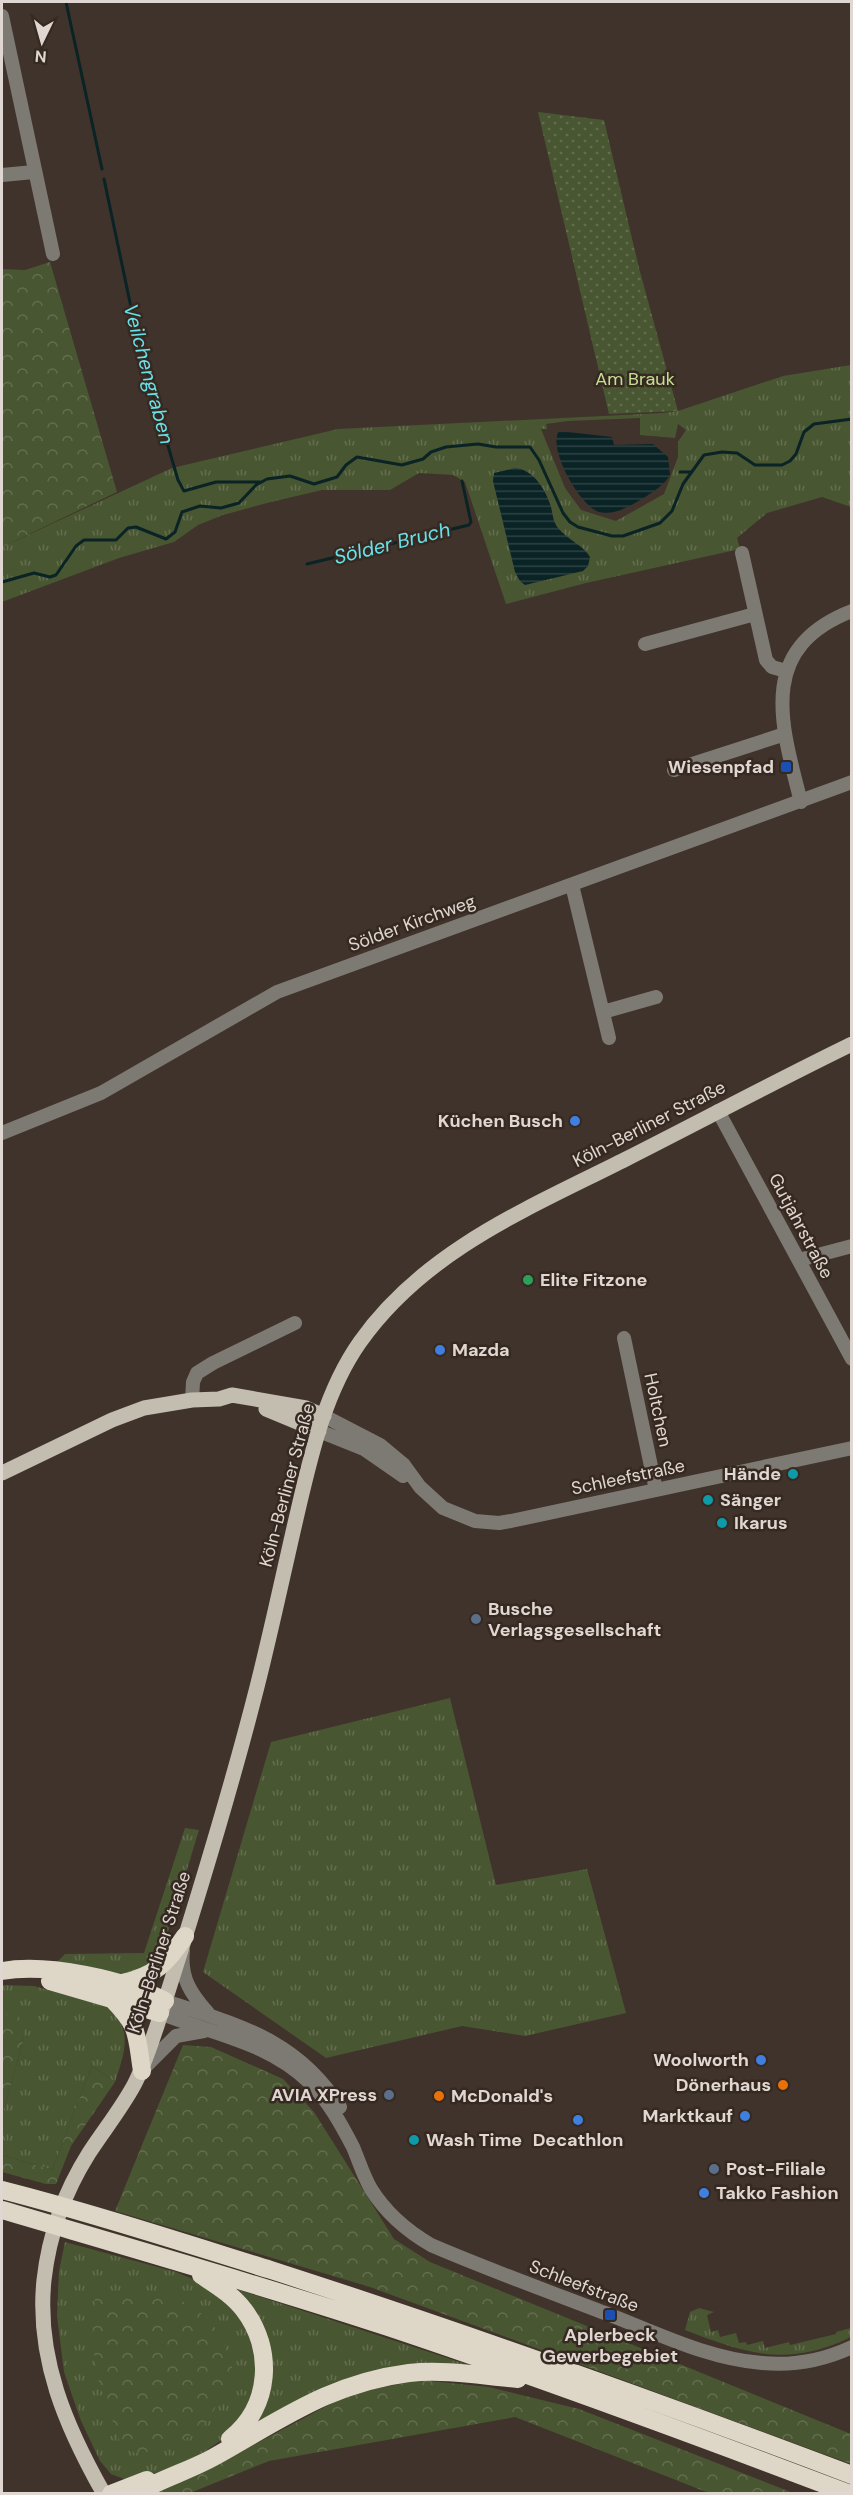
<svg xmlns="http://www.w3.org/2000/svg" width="853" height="2495" font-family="'DM Sans',sans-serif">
<defs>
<pattern id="grass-tufts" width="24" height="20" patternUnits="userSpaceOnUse" patternTransform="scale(1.5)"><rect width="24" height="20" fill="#495632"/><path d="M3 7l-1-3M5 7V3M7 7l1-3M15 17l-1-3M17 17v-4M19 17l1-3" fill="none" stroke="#636e4f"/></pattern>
<pattern id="forest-crowns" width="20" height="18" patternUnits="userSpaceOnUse" patternTransform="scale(1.5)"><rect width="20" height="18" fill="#495632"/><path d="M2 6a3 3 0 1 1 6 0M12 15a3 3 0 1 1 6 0" fill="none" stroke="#636e4f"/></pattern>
<pattern id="garden-dots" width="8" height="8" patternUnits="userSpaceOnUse" patternTransform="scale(1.5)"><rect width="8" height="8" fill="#495632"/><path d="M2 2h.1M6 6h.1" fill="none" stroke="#636e4f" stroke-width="1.8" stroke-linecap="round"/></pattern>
<pattern id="water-rules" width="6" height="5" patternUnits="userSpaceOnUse" patternTransform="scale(1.5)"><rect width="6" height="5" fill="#0a2325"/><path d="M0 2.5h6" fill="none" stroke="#2d4244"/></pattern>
</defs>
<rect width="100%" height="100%" fill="#40332b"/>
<path fill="url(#grass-tufts)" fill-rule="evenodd" d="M851 365V507L822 497 767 513 737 538 740 549 586 583 506 604 465 482 453 475 419 473 390 490H322L271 502 223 515 198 525 174 542 119 558 2 602V547L172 468 338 429 663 413 678 411 783 376ZM640 418V435L675 438 678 424 686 430 678 442V457L664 494 616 521 581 510 565 488 541 429H547L546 424 568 421Z
M450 1698 496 1885 587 1869 626 2013 525 2036 462 2026 326 2058 203 1972 271 1742Z
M185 1828 199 1830 161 1955 150 1968 121 1976 54 1965 65 1954 144 1953Z
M2 1985 34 1986 109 2007C134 2031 124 2054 115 2082L92 2066 52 2170 2 2155V2116L24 2038 2 2015Z
M65 2242 176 2272 205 2284 233 2305 258 2348 257 2393 226 2437 195 2458 151 2475 124 2479 111 2474 100 2461 81 2421 64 2372 57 2316 59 2271Z
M227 2286 475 2367H418L247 2432 269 2373Z
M699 2308 714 2312 707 2315 711 2332 718 2330 720 2337 736 2333 739 2343 746 2342 747 2345 763 2341 765 2348 789 2342 790 2345 836 2334V2332L851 2328V2337C786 2368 748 2354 685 2330L690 2312Z"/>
<path fill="url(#forest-crowns)" d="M50 262 117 492 2 547V269L25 270Z
M2 2015H17L25 2023 24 2038 2 2116Z
M183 2045 211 2047 283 2079 314 2112 394 2239 430 2262 851 2434V2464L370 2287 115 2211Z
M92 2066 115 2082 71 2146 56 2184H46L2 2172V2155L52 2170Z
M170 2293 211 2320 233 2363 227 2391 205 2423 187 2438 157 2451 135 2453 120 2442 97 2376 92 2340 95 2298Z
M420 2380 489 2387 579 2409 793 2493H709L515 2417 269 2461 190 2493 150 2494 207 2470 349 2394Z"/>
<path fill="url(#garden-dots)" d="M538 112 604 120 639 268 678 411 609 414Z"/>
<path fill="url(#water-rules)" d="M559 431 612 437 614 445 653 444 668 457 670 475C663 486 653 492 642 499 630 506 614 516 599 512 580 506 547 448 559 431Z
M515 468C533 469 546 490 551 507 553 515 553 523 559 529 568 540 583 545 590 557L588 566 583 571 525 585 520 581 515 572 493 481 494 473Z"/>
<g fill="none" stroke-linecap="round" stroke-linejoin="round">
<path stroke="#0a2325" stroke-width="3" d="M66 2 102 169
M104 179 140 350 178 480 184 491 216 482H260
M680 472H691
M307 564 469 525 471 522 462 481
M2 582 34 573 50 577 56 575 76 546 84 540H116L128 528 136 527 166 539 175 532 182 512 200 506 221 508 239 503 256 485 267 479 290 476 314 484 337 477 346 465 357 457 402 465 423 459 431 452 446 447 478 444 496 447H530L539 460 563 513 570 522 578 527 612 536H623L660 523 672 511 683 484 704 455 722 452 737 453 755 465H782L790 461 796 454 804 432 814 424 852 419"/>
<path stroke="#7d7a73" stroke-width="14" d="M2 16 53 254
M2 175 34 172
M742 553 766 660 772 667 786 671
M645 644 755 614
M674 770 785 734
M801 802C781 724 756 648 852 611
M572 885 609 1038
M603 1012 656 997
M718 1111 852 1359
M2 1133 101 1093 277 992 852 782
M799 1260 852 1246
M624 1338 656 1490
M192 1400 193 1382 197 1373 213 1363 295 1323
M324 1416 380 1445 404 1465 420 1487 443 1508 475 1521 499 1523 511 1521 852 1448
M319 1431 364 1449 403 1476
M183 1951C180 1978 191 1994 208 2013
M165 2001C237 2025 296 2038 340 2107
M160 2013C212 2034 268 2042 309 2082 328 2100 341 2124 353 2147 359 2161 363 2175 371 2189 386 2213 407 2231 431 2245 489 2270 550 2292 610 2315 659 2334 709 2359 762 2363 793 2366 824 2360 852 2347
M142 2070 176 2036 204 2031"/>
<path stroke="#c3bdaf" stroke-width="15" d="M266 1409 319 1431
M2 1473 112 1420 144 1408 192 1400 219 1399 232 1395 306 1408 324 1416
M104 2494C66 2427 36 2358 44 2280 49 2235 65 2191 89 2153 104 2130 121 2109 134 2085 144 2066 150 2046 157 2026 193 1914 228 1801 257 1687 271 1632 283 1575 296 1519 310 1459 324 1393 360 1342 425 1250 529 1208 626 1159 701 1121 776 1081 852 1044"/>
<path stroke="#ded7c7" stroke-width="18" d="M2 1971C47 1963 124 1979 165 2001
M50 1981 160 2013
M122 1983C155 1976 167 1963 185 1936
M113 2000C140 2028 136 2034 142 2071
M2 2190C92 2213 181 2242 271 2270 466 2333 659 2402 852 2475
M2 2210C131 2248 261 2285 388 2327 544 2379 697 2436 850 2494
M201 2275C216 2285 233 2295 244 2310 274 2349 271 2407 230 2439
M111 2494 147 2480
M135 2494C160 2479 189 2471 214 2457 281 2420 330 2383 409 2373 445 2369 482 2376 518 2379"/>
</g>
<g fill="#1a4fb4" stroke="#362921" stroke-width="2">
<rect x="780" y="761" width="12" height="12" rx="3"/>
<rect x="604" y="2309" width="12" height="12" rx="3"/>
</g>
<g fill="#3f7fe0" stroke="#362921" stroke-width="2">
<circle cx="575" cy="1121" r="6"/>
<circle cx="440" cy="1350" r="6"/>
<circle cx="761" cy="2060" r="6"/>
<circle cx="745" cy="2116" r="6"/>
<circle cx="578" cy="2120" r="6"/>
<circle cx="704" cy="2193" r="6"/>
</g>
<circle fill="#2e9e5b" stroke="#362921" stroke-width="2" cx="528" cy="1280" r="6"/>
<g fill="#0f9aa8" stroke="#362921" stroke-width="2">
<circle cx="793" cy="1474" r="6"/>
<circle cx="708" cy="1500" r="6"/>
<circle cx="722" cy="1523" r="6"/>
<circle cx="414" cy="2140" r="6"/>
</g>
<g fill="#5c6f8a" stroke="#362921" stroke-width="2">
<circle cx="476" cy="1619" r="6"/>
<circle cx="389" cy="2095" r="6"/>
<circle cx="714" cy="2169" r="6"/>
</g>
<g fill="#e8710a" stroke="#362921" stroke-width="2">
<circle cx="783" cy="2085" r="6"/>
<circle cx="439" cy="2096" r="6"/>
</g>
<g text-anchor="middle" stroke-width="5" stroke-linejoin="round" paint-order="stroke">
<g font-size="18" fill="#c4e192" stroke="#362921">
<text x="635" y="385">Am Brauk</text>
</g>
<g font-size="18" font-weight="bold" fill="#e0d7d2" stroke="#362921" text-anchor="start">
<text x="774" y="773" text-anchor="end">Wiesenpfad</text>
<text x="563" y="1127" text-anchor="end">Küchen Busch</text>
<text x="540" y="1286">Elite Fitzone</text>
<text x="452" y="1356">Mazda</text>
<text x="781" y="1480" text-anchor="end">Hände</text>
<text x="720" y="1506">Sänger</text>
<text x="734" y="1529">Ikarus</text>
<text x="488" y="1615">Busche<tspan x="488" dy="21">Verlagsgesellschaft</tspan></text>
<text x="749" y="2066" text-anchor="end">Woolworth</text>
<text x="771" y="2091" text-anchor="end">Dönerhaus</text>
<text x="377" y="2101" text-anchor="end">AVIA XPress</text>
<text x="451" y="2102">McDonald's</text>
<text x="733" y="2122" text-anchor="end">Marktkauf</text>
<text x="426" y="2146">Wash Time</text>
<text x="578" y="2146" text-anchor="middle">Decathlon</text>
<text x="726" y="2175">Post-Filiale</text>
<text x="716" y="2199">Takko Fashion</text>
<text x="610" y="2341" text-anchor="middle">Aplerbeck<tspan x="610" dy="21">Gewerbegebiet</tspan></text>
</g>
<g font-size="18" fill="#e0d7d2" stroke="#362921">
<text transform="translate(412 923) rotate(-20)" y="6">Sölder Kirchweg</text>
<text transform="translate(649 1124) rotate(-27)" y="6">Köln-Berliner Straße</text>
<text transform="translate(801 1226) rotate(62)" y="6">Gutjahrstraße</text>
<text transform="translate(658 1410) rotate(78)" y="6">Holtchen</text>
<text transform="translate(628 1477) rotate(-12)" y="6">Schleefstraße</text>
<text transform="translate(287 1485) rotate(-75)" y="6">Köln-Berliner Straße</text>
<text transform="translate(159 1952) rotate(-72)" y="6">Köln-Berliner Straße</text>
<text transform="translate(584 2286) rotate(21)" y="6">Schleefstraße</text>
</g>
<g font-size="20" font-style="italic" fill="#68e1e8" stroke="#362921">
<text transform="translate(149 374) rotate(75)" y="7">Veilchengraben</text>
<text transform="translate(392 543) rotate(-14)" y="7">Sölder Bruch</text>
</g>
</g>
<rect width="853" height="2495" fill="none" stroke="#e0d7d2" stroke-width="6"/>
<g transform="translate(42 42) rotate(185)" stroke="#362921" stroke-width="4.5" paint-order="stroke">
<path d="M0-4.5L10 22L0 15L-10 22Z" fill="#e0d7d2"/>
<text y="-9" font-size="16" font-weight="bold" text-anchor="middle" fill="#e0d7d2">N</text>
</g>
</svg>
